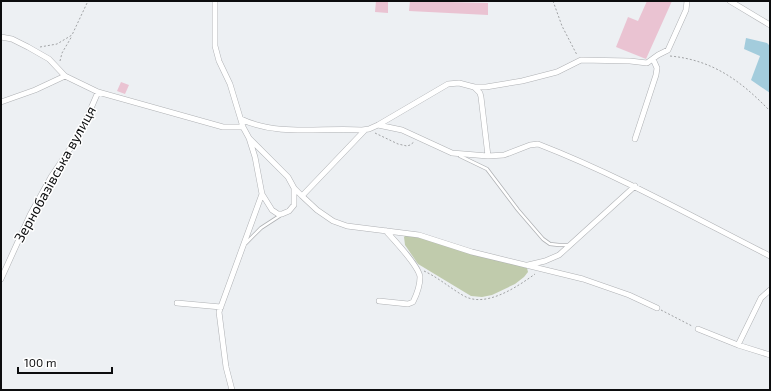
<svg xmlns="http://www.w3.org/2000/svg" width="771" height="391" font-family="'Exo 2',sans-serif">
<rect width="100%" height="100%" fill="#edf0f3"/>
<path fill="#c0cbac" d="M407 234 527 268 528 272 524 277 515 284 492 295 482 297 471 296 418 264 405 245 404 237Z"/>
<path fill="#a3ccdc" d="M746 38 767 43 770 46V93L751 80 760 56 744 49Z"/>
<path fill="#eac3d2" d="M376 1H388V13L375 12Z
M410 1 488 3V15L409 11Z
M647 1H672L646 59 616 47 628 17 638 21Z
M121 82 129 85 125 94 117 91Z"/>
<g fill="none" stroke-linecap="round" stroke-linejoin="round">
<g stroke="#afb1b4" stroke-width="4">
<path id="lane" d="M460 156 487 169 518 210 543 239 550 244 559 245H568
M246 243 261 228 281 215"/>
</g>
<g stroke="#afb1b4" stroke-width="6">
<path id="street" d="M215 1V46L219 61 230 84 243 127 249 138 255 157 262 194 272 210 278 214H282L289 211 294 205V188
M730 1 770 25
M1 37 12 39 28 47 49 59 65 76 98 92 223 127H243
M474 87 480 93 481 97 488 156
M1 102 35 90 65 76
M241 119C278 137 323 127 362 130L369 129 378 125 448 84 459 83 474 87H486L522 81 557 72 581 60 630 61 647 63 658 55 668 50 686 10 687 1
M378 125 402 130 452 153 488 156 504 155 530 145 538 144C618 175 693 217 770 256
M249 138 288 177 294 188 302 196 317 210 333 221 347 226 419 235 472 252 583 279 629 295 657 308
M635 139 656 75 657 68 653 59
M302 196 365 130
M528 265 545 261 559 255 635 186
M1 279 30 215 51 177 80 134 98 92
M379 301 408 304 413 302C416 296 420 285 420 277 419 266 394 240 386 231
M177 303 221 307
M698 329 738 345 770 355
M738 345 761 298 770 290
M232 390 226 367 219 312 262 194"/>
</g>
<path stroke="#a1a3a5" stroke-width="1" stroke-dasharray="2 2" stroke-linecap="butt" d="M553 1 562 26 577 55
M40 47 57 44 72 35 88 1
M670 56C713 60 741 81 770 111
M60 61 62 53 72 36
M375 133 398 144 407 146 410 145 414 142
M424 271C439 278 450 288 464 296 486 308 517 287 535 274
M661 310 692 326"/>
<use href="#lane" stroke="#fff" stroke-width="2.5"/>
<use href="#street" stroke="#fff" stroke-width="5"/>
</g>
<g text-anchor="middle" stroke-width="3" stroke-linejoin="round" paint-order="stroke">
<g font-size="14" fill="#0c0d0e" stroke="#fff">
<text transform="translate(55 174) rotate(-61)" y="5">Зернобазівська вулиця</text>
</g>
</g>
<rect width="771" height="391" fill="none" stroke="#0c0d0e" stroke-width="4"/>
<path d="M18 367v6h94v-6" fill="none" stroke="#0c0d0e" stroke-width="2"/>
<text x="24" y="367" font-size="12" fill="#0c0d0e" stroke="#ffffff" stroke-width="3" paint-order="stroke">100 m</text>
</svg>
